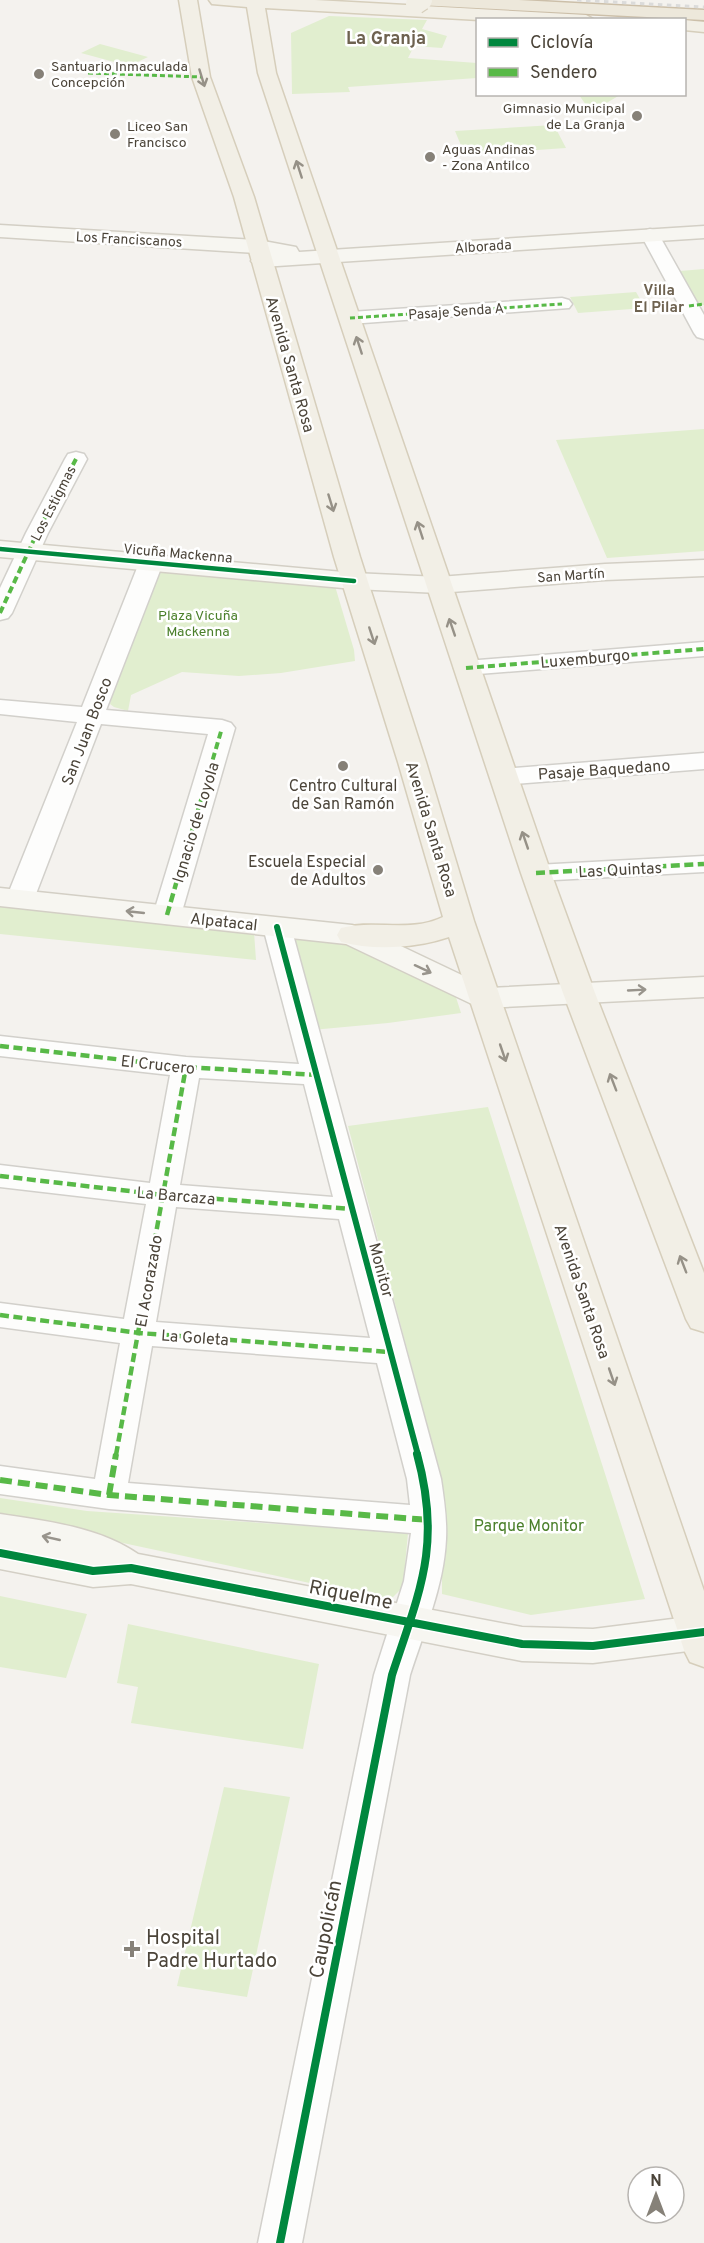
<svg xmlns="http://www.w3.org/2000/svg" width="704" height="2243" font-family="Overpass,sans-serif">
<rect width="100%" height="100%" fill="#f4f2ee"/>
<path fill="#e1eecf" d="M329 16 427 20 422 29 447 36 442 48 414 46 408 58 477 63V78L348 87 350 92 292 94 291 33Z
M100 44 148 57 129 66 81 53Z
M579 95H620L591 112Z
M554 125 566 148 465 155 455 131Z
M704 269V305H699L680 271Z
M636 292 645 308 578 313 570 297Z
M704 429V551L607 558 556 440Z
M171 571 335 586 354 650 355 661 281 673 239 676 182 672 131 695 128 711 114 707 110 704 112 697 150 579 157 574Z
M0 906 254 932 256 960 0 934Z
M295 937 352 944 454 991 461 1013 388 1023 312 1030 292 940Z
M488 1107 645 1599 531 1615 442 1594V1481L348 1126Z
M0 1498 87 1511 408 1533 403 1587 392 1598 370 1596 67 1531 0 1521Z
M0 1596 87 1614 66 1678 0 1667Z
M128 1624 319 1664 303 1749 131 1723 138 1687 117 1683Z
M224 1787 290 1797 247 1997 177 1986Z"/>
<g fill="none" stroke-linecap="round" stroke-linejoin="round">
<g stroke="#d2d0cb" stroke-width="3">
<path id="street" d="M650 229 657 231 659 235 704 315V339L697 337 694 333 641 235 643 231Z
M562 298 569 300 572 304 569 308 350 324 343 322 340 318 343 314 350 312Z
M76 452 84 454 87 459 48 533 12 613 8 618 0 620V588L26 533 65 459 68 454Z
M151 556 159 558 163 563 106 710 222 720 231 723 235 728 181 915 177 921 167 924 157 921 153 915 208 734 101 724 34 899 30 905 20 907 10 905 6 899 77 722 0 714V700L82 707 139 563 143 558Z
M704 642V656L466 675 457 673 454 668 457 663 466 661Z
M704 753V769L503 785 494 782 490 777 494 772 503 769Z
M704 856V872L536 881 526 879 523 873 526 867 536 865Z
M277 918 287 921 291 927 441 1479C444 1499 447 1519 446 1539 444 1586 424 1631 410 1675L302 2243H258L374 1675 404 1581 411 1533 109 1509 0 1494V1466L95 1479 120 1343 0 1327V1303L124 1319 146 1204 0 1187V1165L150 1183 170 1075 0 1056V1036L186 1057 299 1064 263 927 267 921ZM199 1078 304 1084 333 1197 180 1185ZM176 1207 339 1219 370 1338 156 1322ZM152 1346 377 1363 407 1479 410 1505 128 1483Z"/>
</g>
<g stroke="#d3cfc5" stroke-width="3">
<path id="secondary" d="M0 225 258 240 296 247 299 252 704 226V238L262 267 255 265 251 261 255 257 270 254 0 237Z
M0 541 354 573 439 577 605 564 704 560V576L605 580 439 593 354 589 0 557Z
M0 888 352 925 363 928 489 988 704 977V997L485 1008 474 1005 346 944 0 906Z
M0 1514C46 1521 99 1527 138 1554L522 1627 593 1629 704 1615V1649L593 1663 522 1661 131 1584 93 1587 0 1569Z"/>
</g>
<g stroke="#d6cebb" stroke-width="3">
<path id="primary" d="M179 0H197L210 77 254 197 360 557 426 762 474 921 704 1591V1667L690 1662 684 1650 449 937C416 948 375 951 341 942L337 935 341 928C375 919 410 933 443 917L398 762 334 557 234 197 192 77Z
M209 0H315L586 15 595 20H479L265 8 276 73 551 873 595 993 704 1273V1332L691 1328 686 1319 563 993 521 873 258 73 247 7 212 4Z
M684 20 704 22V32L684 30Z"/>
</g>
<g stroke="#ccbfa9" stroke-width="3">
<path id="highway" d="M410 0H519L704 10V20L419 5 413 4Z"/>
</g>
<use href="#street" fill="#fdfdfc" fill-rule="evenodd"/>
<use href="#secondary" fill="#f7f6f1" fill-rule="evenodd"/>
<use href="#primary" fill="#f2efe6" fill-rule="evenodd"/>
<use href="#highway" fill="#ede8db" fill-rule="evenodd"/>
<path stroke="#dbdbda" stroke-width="3" stroke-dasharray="4.5 4.5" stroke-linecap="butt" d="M577 0 704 7"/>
<g stroke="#d6cebb" stroke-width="22" stroke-linecap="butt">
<path id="primary-bridge" d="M416 4 422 0"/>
</g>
<use href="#primary-bridge" stroke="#f2efe6" stroke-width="20"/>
<path stroke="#58b947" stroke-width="3" stroke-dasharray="5 3" stroke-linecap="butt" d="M88 73 201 77
M689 306 704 304
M350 318 562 304"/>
<path stroke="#58b947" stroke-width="4" stroke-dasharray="7 4" stroke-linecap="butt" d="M0 613 37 533 76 459
M466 668 704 649
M188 844 222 728"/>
<path stroke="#58b947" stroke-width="4.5" stroke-dasharray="9 4.5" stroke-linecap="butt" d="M536 873 704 864
M167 915 188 842
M0 1046 186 1067 317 1075
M0 1176 163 1195 352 1209
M0 1315 139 1333 390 1352
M116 1455 186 1067"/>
<path stroke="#58b947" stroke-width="6" stroke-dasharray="12 6" stroke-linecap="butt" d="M0 1480 109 1495 429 1520
M109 1495 116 1454"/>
<g stroke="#fff" stroke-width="8">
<path id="cycleway-far2" d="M0 549 354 581"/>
</g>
<g stroke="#fff" stroke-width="10">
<path id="cycleway-far1" d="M277 927 418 1455"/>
</g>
<g stroke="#fff" stroke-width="11">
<path id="cycleway" d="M0 1553 93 1571 131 1568 522 1644 593 1646 704 1632
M280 2243 392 1675C420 1590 442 1545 417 1454"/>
</g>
<use href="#cycleway-far2" stroke="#00873e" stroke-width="4.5"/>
<use href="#cycleway-far1" stroke="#00873e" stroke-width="6"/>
<use href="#cycleway" stroke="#00873e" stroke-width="8"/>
</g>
<defs><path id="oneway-shaft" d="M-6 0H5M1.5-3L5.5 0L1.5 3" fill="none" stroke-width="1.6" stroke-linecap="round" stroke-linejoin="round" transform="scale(1.5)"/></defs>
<g stroke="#969187">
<use href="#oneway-shaft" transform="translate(202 78) rotate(73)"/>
<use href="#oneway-shaft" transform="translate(299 169) rotate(-108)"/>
<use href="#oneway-shaft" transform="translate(359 345) rotate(-108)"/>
<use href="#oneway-shaft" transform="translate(331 503) rotate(73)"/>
<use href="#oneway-shaft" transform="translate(420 530) rotate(-108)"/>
<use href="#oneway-shaft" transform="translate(452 627) rotate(-109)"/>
<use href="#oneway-shaft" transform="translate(372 636) rotate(72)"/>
<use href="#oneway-shaft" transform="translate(525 840) rotate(-109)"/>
<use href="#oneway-shaft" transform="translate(503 1053) rotate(71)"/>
<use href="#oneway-shaft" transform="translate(613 1082) rotate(-111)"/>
<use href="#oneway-shaft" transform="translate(683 1264) rotate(-111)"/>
<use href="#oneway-shaft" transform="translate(612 1377) rotate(71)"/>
</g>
<g stroke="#98948c">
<use href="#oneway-shaft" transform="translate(135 912) rotate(-174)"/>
<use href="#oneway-shaft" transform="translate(423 969) rotate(25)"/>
<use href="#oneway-shaft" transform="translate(637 990) rotate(-3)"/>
<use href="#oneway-shaft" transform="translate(51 1538) rotate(-167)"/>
</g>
<g fill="#868178" stroke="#fff" stroke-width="2">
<circle cx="39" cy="74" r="6"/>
<circle cx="637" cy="116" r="6"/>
<circle cx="115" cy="134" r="6"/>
<circle cx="430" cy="157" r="6"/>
<circle cx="343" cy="766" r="6"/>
<circle cx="378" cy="870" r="6"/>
<path d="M129 1940h6v6h6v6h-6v6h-6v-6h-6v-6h6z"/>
</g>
<g text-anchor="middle" stroke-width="5" stroke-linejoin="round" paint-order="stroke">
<g font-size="14" fill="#4b4439" stroke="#fff" text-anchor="start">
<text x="51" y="71">Santuario Inmaculada<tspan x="51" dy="16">Concepción</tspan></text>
<text x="625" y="113" text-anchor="end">Gimnasio Municipal<tspan x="625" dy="16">de La Granja</tspan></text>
<text x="127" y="131">Liceo San<tspan x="127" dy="16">Francisco</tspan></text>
<text x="442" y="154">Aguas Andinas<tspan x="442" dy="16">- Zona Antilco</tspan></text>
</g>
<g font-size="14" fill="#4b4439" stroke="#fff">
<text transform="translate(129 239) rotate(3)" y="5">Los Franciscanos</text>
<text transform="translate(483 246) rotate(-4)" y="5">Alborada</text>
<text transform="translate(456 311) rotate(-4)" y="5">Pasaje Senda A</text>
<text transform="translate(53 503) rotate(-63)" y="5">Los Estigmas</text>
<text transform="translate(178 553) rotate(5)" y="5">Vicuña Mackenna</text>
<text transform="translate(571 575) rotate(-4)" y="5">San Martín</text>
</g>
<g font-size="14" fill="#4a7f2a" stroke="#fff">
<text x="198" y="620">Plaza Vicuña<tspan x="198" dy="16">Mackenna</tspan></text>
</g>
<g font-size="15" font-weight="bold" fill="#6e6250" stroke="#fff">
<text x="659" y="295">Villa<tspan x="659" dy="17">El Pilar</tspan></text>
</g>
<g font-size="16" fill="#4b4439" stroke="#fff">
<text transform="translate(291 364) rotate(74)" y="6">Avenida Santa Rosa</text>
<text transform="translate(585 658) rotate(-5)" y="6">Luxemburgo</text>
<text transform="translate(86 731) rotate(-69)" y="6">San Juan Bosco</text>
<text transform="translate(604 769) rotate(-4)" y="6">Pasaje Baquedano</text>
<text transform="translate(195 822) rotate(-73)" y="6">Ignacio de Loyola</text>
<text transform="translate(432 829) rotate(73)" y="6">Avenida Santa Rosa</text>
<text transform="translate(620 869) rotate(-3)" y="6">Las Quintas</text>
<text transform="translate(224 921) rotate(6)" y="6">Alpatacal</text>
<text transform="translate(158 1064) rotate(6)" y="6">El Crucero</text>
<text transform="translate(176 1195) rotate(5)" y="6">La Barcaza</text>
<text transform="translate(382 1270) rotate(75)" y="6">Monitor</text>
<text transform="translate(148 1281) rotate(-80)" y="6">El Acorazado</text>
<text transform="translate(583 1291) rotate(71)" y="6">Avenida Santa Rosa</text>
<text transform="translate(195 1337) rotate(4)" y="6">La Goleta</text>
</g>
<g font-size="16" fill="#4b4439" stroke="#fff">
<text x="343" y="791">Centro Cultural<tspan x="343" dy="18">de San Ramón</tspan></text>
<text x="366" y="867" text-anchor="end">Escuela Especial<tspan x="366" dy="18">de Adultos</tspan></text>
</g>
<g font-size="16" fill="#4a7f2a" stroke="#fff">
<text x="529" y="1531">Parque Monitor</text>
</g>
<g font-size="18" font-weight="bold" fill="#6e6250" stroke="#fff">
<text x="386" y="44">La Granja</text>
</g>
<g font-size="20" fill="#4b4439" stroke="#fff">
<text transform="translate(351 1594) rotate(11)" y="7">Riquelme</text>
<text transform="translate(325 1929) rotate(-79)" y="7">Caupolicán</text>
</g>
<g font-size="20" fill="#4b4439" stroke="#fff" text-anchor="start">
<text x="146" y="1944">Hospital<tspan x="146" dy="23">Padre Hurtado</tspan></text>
</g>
</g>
<rect x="476" y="18" width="210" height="78" fill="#ffffff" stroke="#b7b4b0" stroke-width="1.5"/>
<rect x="488" y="38" width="30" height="9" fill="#00873e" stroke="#b7b4b0" stroke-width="1.5"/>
<text x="530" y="48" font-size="18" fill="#4b4439">Ciclovía</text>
<rect x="488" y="68" width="30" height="9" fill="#58b947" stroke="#b7b4b0" stroke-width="1.5"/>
<text x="530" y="78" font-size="18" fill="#4b4439">Sendero</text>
<g transform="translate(656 2195)"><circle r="28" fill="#ffffff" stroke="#b7b4b0" stroke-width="1.5"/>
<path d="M0-4.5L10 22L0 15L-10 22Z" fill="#868178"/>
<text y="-9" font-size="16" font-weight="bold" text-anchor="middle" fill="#4b4439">N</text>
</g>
</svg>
